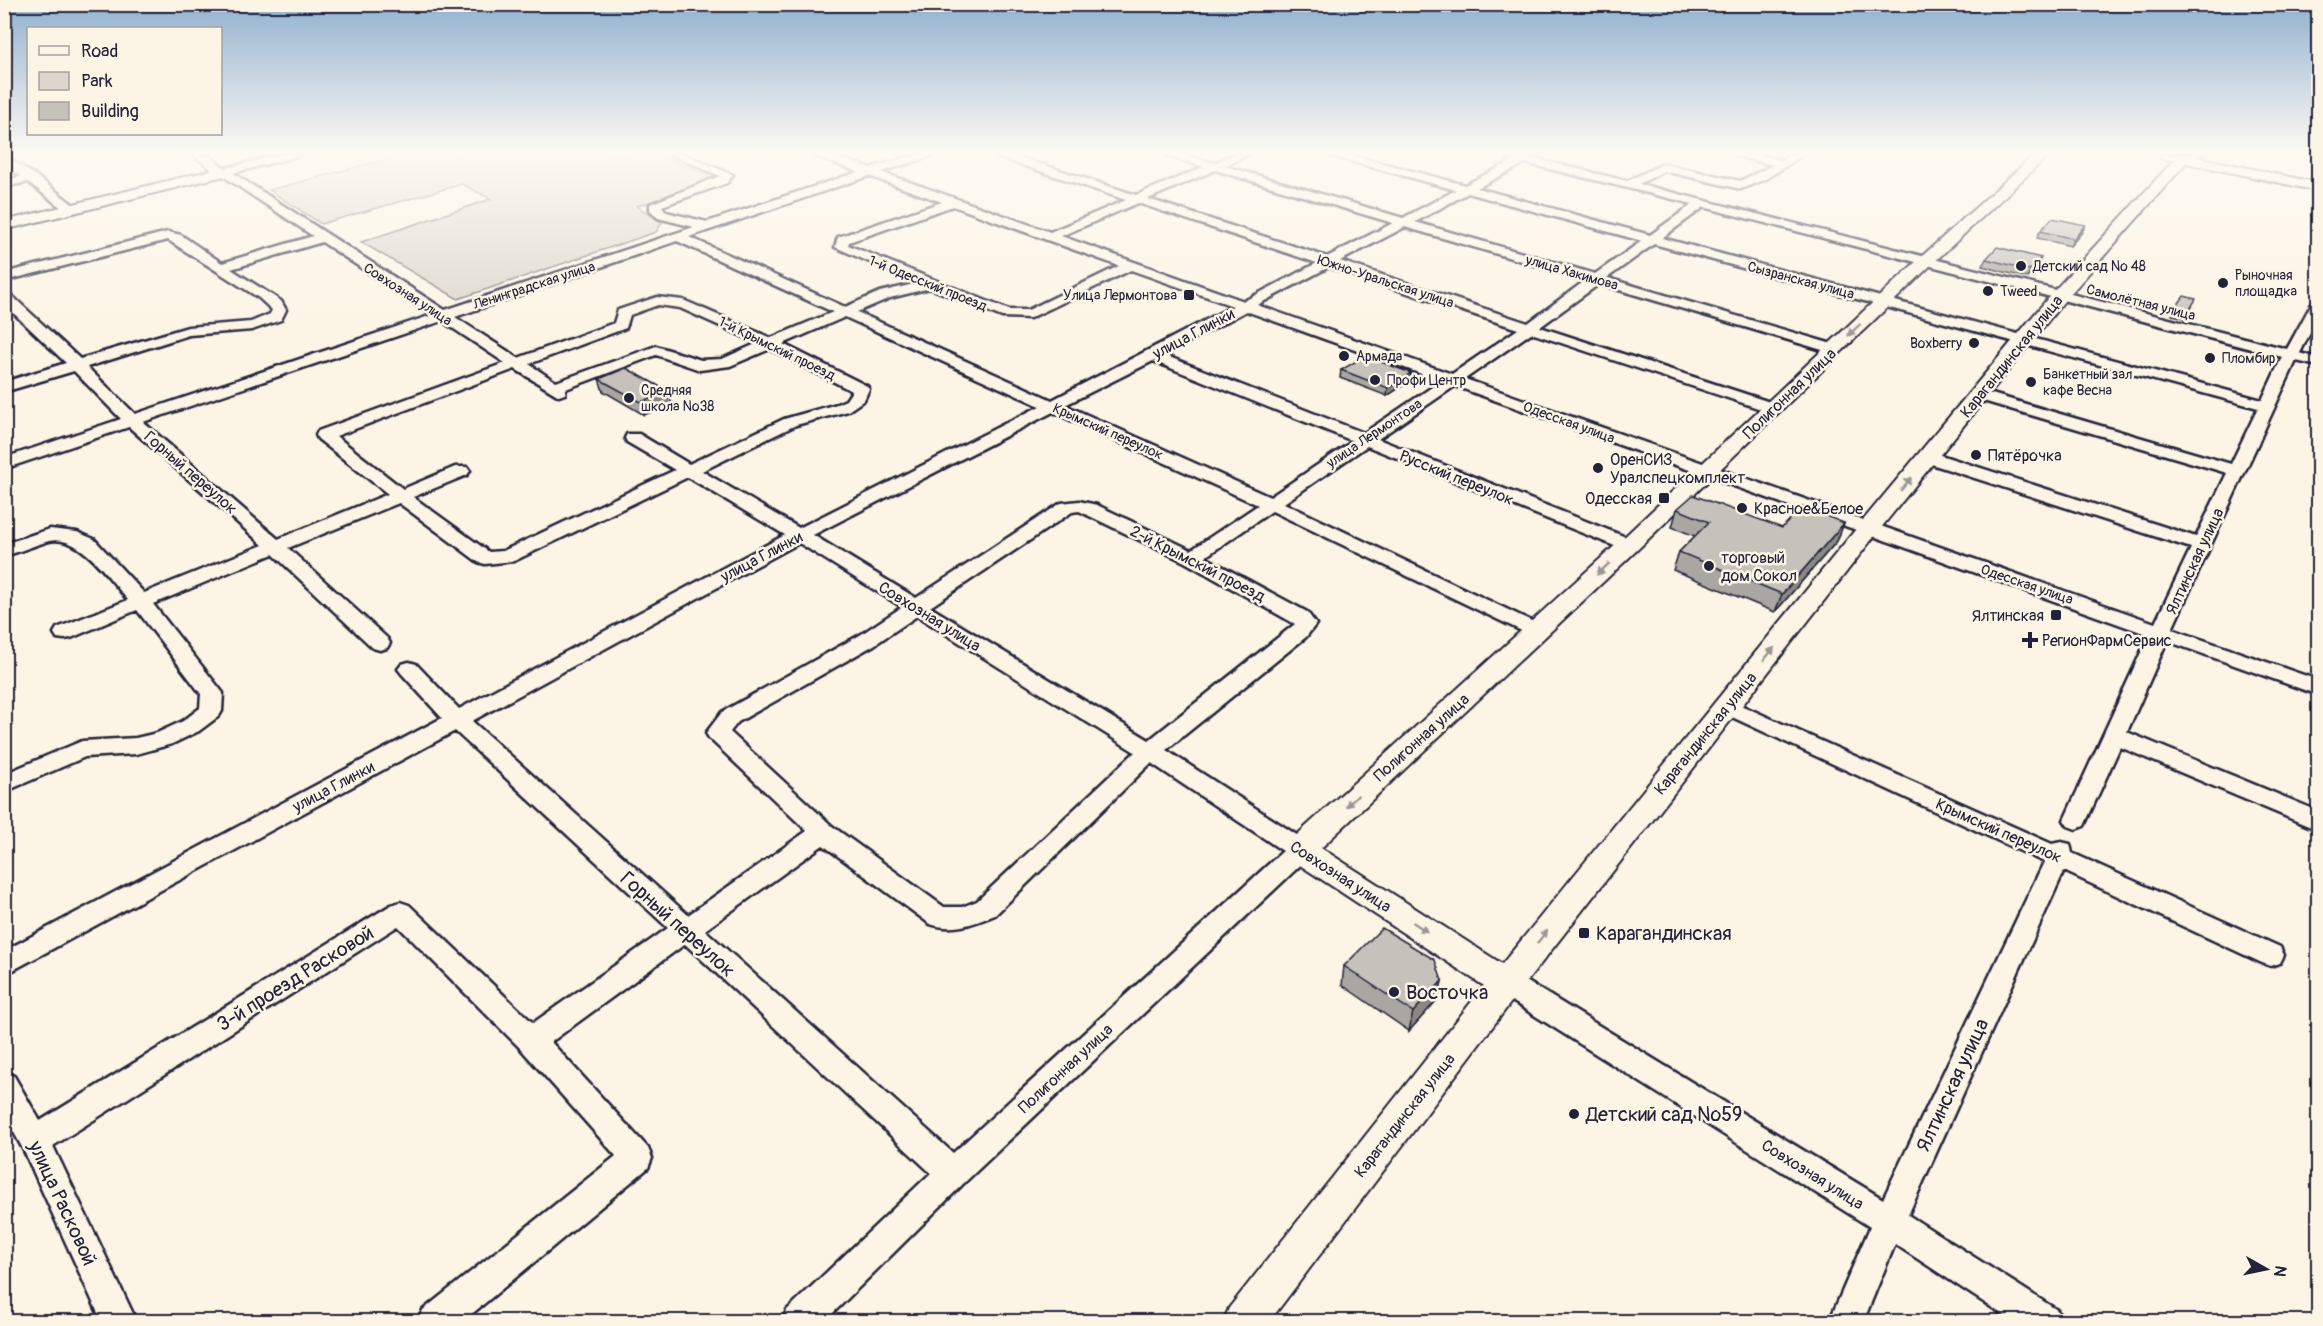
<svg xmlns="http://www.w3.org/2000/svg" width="2323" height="1326" font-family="Pangolin,sans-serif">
<rect width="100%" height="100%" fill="#fcf5e5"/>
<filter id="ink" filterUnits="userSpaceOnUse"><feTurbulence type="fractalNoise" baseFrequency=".0167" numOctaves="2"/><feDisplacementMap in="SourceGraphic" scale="12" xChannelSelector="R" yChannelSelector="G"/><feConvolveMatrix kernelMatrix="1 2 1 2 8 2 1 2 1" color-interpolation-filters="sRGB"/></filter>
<g filter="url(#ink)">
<path fill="#dcd6cc" stroke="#7f7c84" stroke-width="1.5" d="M407 154H656L709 175 707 184 637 206 662 223 656 232 458 299 361 242 491 199 462 184 321 224 269 190Z"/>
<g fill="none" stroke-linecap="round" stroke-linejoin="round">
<g stroke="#22223b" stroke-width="5">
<path id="minor" d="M281 154H300L298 156 233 173 445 310 694 227 658 218 650 210V204L720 176 669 154H684L733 175 727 183 662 206 666 212 707 222 858 172 815 156 814 154H829L870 168 917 154H933L932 156 881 172 1050 232 1126 200 995 156 994 154H1010L1136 195 1204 167 1168 156 1167 154H1183L1214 163 1235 154H1249L1225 166 1403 218 1456 190 1332 156 1331 154H1348L1465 185 1514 160 1507 158V154L1524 156 1627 181 1663 164 1740 181 1773 165 1736 156 1735 154H1754L1781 160 1791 154H1804L1766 179 1741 189 1664 171 1639 184 2287 349 2311 305 2318 301V317L2300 353 2318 358V366L2296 361 2172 629 2318 680V695L2167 641 2127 732 2318 811V830L2120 747 2084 826 2076 829 2068 826 2064 820 2149 635 1455 386 1378 439 1636 541 1638 545 1636 549H1622L1367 446 1284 503 1544 627 1547 631 1544 635 1537 637 1530 635 1272 511 1205 557 1307 612 1316 624 1306 637 1166 750 1309 843 1312 850 1309 857 964 1183 824 1322H782L787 1310 931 1173 685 944 551 1042 648 1148 652 1158 648 1168 462 1322H418L423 1310 616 1156 521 1049 398 926 53 1146 137 1322H102L24 1151 4 1114V1072L14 1076 40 1121 391 905 400 902 409 905 533 1023 668 928 455 731 4 975V951L442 718 402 674 398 669 402 664 409 662 416 664 459 709 785 535 688 477 514 561 485 564 478 562 399 503 288 548 387 638 390 643 387 648 380 650 373 648 273 554 153 604 223 693 222 711 219 716 199 731 172 744 136 754 85 757 4 792V774L82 741 136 738 157 733 183 721 200 708 201 694 137 610 71 638 64 639 57 638 54 633 57 628 128 600C109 579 81 534 49 541 34 545 20 552 4 556V544L50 529 77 532 94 539 144 593 263 545 129 427 4 469V458L121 419 74 371 4 392V382L66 363 4 304V292L9 293 80 359 188 327 251 322 270 314 272 310 259 298 168 240 4 281V273L168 232 181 235 222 263 313 236 217 172 219 170ZM1525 163 1693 204 1650 235 1477 188ZM1215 170 1393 223 1327 257 1148 199ZM869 176 942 202 838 237 835 247 918 283 880 292 845 307 689 237ZM1468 193 1642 241 1595 274 1415 222ZM1138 203 1317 263 1244 301 1061 236ZM953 206 1119 266 1028 310H1009L848 245 849 242ZM1704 207 1719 211 2282 357 2262 400 1662 238ZM1405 227 1586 280 1528 323 1340 261ZM677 241 833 312 771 338 683 300 657 297 618 310 614 323 518 358 455 317ZM322 242 432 315 135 414 87 367 189 335 252 330 281 320 286 310 281 301 231 269ZM1654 244 2258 408 2231 464 1985 392 1979 390 1971 395 1973 398 2227 473 2196 537 1934 453H1922L1919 457 1922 461 2191 548 2155 623 1465 379 1531 333 1767 411H1779L1781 408 1779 405 1540 327 1599 284 1829 352 1834 353 1841 349 1839 346 1607 278ZM1329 267 1518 329 1452 374 1257 305ZM1131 270 1233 306 1052 400 857 312 890 298 930 288 1002 317 1030 318ZM658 305 680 308 758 343 722 359 701 360 656 346 556 382 529 364 626 328 630 315ZM1246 311 1441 381 1364 433 1164 355ZM845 317 1040 406 799 528 702 471 796 425 848 411 864 400 869 389 867 386 783 344ZM442 321 505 363 318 431 316 435 318 439 388 494 278 539 143 422ZM770 349 852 391 846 400 837 404 784 419 689 464 639 434H627L625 438 627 442 675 470 503 551 489 552 413 497 467 475 470 471 467 467H455L403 489 336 436 515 369 559 396 565 394 566 389 656 355 700 370 730 366ZM1153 361 1353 441 1270 497 1065 405ZM1053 412 1258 505 1191 550 1097 505 1079 501 1061 503 916 598 813 535ZM1079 511 1185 562 1295 624 1149 740 930 607 1072 512ZM799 543 902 607 860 635 722 712 706 733 709 738 807 831 688 915 472 721ZM917 616 1135 752 977 901 962 907H944L832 826 730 732 738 722 874 645ZM1151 763 1283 851 953 1153 705 930 823 845 930 924C953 932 973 924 995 915Z
M2185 154H2203L2187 160H2179V156Z
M4 155 36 176 75 206V212H67L28 182 4 187V180L21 177 4 164Z
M1727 699 2052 844 2061 842 2070 844 2072 853 2280 947 2284 955 2280 963 2271 966 2262 963 2064 871 1908 1215 2057 1310 2062 1322H2014L1895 1244 1863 1322H1829L1870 1227 1496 991 1492 983 1496 975 1506 972 1516 975 1883 1199 2044 862 1719 711 1716 706 1719 701Z"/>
</g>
<g stroke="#22223b" stroke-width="4">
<path id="major" d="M192 154H207L230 172 228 175 4 230V221L212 170Z
M2035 154H2050L1932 264 1637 550 1321 848 1502 964 1860 524 2053 292 2173 161 2161 158 2160 154H2183L2318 183V191L2186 163 2065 300 1876 534 1518 993 1269 1322H1223L1229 1308 1484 986 1289 858 1285 850 1289 842 1621 540 1920 258Z"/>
</g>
<use href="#minor" fill="#fcf5e5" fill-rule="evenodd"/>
<use href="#major" fill="#fcf5e5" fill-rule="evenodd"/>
</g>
<path fill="#aaa6a1" stroke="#22223b" stroke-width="1.5" d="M2085 225 2082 232 2070 246 2037 238 2040 231Z
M1986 259 2037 266 2027 278 1982 266Z
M2176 307H2192L2185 318 2172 315Z
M1341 370 1411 373 1410 381 1387 396 1340 378Z
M599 379 672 403 644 415 603 391Z
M1677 509 1782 528 1844 523 1837 541 1775 612 1673 570 1679 552 1695 536 1672 527Z
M1344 966 1442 981 1438 999 1409 1031 1342 985Z"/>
<path fill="#8b8783" stroke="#22223b" stroke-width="1.5" d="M2085 225 2082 232 2070 246 2074 239Z
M2041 258 2037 266 2027 278 2030 270Z
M1411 373 1410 381 1387 396 1388 388Z
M668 391 672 403 644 415 641 402Z
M1844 523 1837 541 1775 612 1782 594Z
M1442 981 1438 999 1409 1031 1413 1012Z"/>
<path fill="#c6c1bb" stroke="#22223b" stroke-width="1.5" d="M2052 218 2085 225 2074 239 2040 231Z
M1997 247 2041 258 2030 270 1986 259Z
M2184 296 2196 299 2189 311 2176 307Z
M1365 356 1411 373 1388 388 1341 370Z
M626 368 668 391 641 402 599 379Z
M1693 495 1782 528 1802 507 1844 523 1782 594 1679 552 1709 522 1677 509Z
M1382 928 1435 960 1442 981 1413 1012 1344 966Z"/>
<defs><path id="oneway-solid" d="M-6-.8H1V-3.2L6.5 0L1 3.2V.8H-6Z" transform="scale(1.5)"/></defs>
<g fill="#9a9698">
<use href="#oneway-solid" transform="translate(1854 330) rotate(136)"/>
<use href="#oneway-solid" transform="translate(1906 484) rotate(-50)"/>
<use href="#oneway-solid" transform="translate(1603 569) rotate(137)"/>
<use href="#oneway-solid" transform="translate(1769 654) rotate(-51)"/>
<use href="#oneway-solid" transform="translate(1352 801) rotate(137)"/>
<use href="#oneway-solid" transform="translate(1420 927) rotate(33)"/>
<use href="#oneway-solid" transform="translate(1542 937) rotate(-51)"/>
</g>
</g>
<linearGradient id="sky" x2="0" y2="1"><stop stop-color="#92b1d0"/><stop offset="0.45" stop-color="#fefaf3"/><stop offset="1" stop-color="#fefaf3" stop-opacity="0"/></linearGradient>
<rect width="2323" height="339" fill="url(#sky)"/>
<g fill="#22223b" stroke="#fcf5e5" stroke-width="2">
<circle cx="2021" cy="266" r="6"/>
<circle cx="2223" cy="283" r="6"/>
<circle cx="1988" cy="291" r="6"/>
<rect x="1183" y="289" width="12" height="12" rx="3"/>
<circle cx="1974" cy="343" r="6"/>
<circle cx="1344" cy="356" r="6"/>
<circle cx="2210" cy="358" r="6"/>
<circle cx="1375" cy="380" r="6"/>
<circle cx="2031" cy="382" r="6"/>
<circle cx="629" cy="398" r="6"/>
<circle cx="1976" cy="455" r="6"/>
<circle cx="1598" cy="468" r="6"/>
<rect x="1658" y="492" width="12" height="12" rx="3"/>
<circle cx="1742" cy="508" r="6"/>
<circle cx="1709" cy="566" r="6"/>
<rect x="2050" y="609" width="12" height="12" rx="3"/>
<path d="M2027 631h6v6h6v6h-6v6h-6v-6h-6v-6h6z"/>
<rect x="1578" y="927" width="12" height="12" rx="3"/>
<circle cx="1394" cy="992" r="6"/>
<circle cx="1574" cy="1114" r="6"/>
</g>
<g text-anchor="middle" stroke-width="5" stroke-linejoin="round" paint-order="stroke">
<g font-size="14" fill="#22223b" stroke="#fcf5e5" text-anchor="start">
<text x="2033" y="271">Детский сад № 48</text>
<text x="2235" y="280">Рыночная<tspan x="2235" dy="16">площадка</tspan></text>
<text x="2000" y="296">Tweed</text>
<text x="1177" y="300" text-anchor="end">Улица Лермонтова</text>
<text x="1962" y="348" text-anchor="end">Boxberry</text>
<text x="1356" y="361">Армада</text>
<text x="2222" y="363">Пломбир</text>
<text x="2043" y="379">Банкетный зал<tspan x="2043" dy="16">кафе Весна</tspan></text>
<text x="1387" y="385">Профи Центр</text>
<text x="641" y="395">Средняя<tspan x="641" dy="16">школа №38</tspan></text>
</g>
<g font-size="14" fill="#22223b" stroke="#fcf5e5">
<text transform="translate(1572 272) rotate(16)" y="5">улица Хакимова</text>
<text transform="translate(1801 280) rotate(15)" y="5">Сызранская улица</text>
<text transform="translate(1386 281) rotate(18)" y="5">Южно-Уральская улица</text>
<text transform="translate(928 283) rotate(22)" y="5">1-й Одесский проезд</text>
<text transform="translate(534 285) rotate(-18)" y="5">Ленинградская улица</text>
<text transform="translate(408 294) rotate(33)" y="5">Совхозная улица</text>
<text transform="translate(2141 302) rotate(14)" y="5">Самолётная улица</text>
<text transform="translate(777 348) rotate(26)" y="5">1-й Крымский проезд</text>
<text transform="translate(1569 422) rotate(20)" y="5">Одесская улица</text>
<text transform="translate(1108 431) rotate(24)" y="5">Крымский переулок</text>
<text transform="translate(1374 433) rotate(-34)" y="5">улица Лермонтова</text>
<text transform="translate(2027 584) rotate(19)" y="5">Одесская улица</text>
</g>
<g font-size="16" fill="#22223b" stroke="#fcf5e5">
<text transform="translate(1193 333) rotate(-28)" y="6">улица Глинки</text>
<text transform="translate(2011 356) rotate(-51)" y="6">Карагандинская улица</text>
<text transform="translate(1789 393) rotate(-44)" y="6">Полигонная улица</text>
<text transform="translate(191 472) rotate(41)" y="6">Горный переулок</text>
<text transform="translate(1457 477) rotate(22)" y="6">Русский переулок</text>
<text transform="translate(761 556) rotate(-28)" y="6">улица Глинки</text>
<text transform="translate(2194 561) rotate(-65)" y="6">Ялтинская улица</text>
<text transform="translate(1198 563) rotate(27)" y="6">2-й Крымский проезд</text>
<text transform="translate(930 616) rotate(32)" y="6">Совхозная улица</text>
<text transform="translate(1705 733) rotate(-51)" y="6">Карагандинская улица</text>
<text transform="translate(1421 737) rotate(-42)" y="6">Полигонная улица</text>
<text transform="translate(333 786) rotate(-28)" y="6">улица Глинки</text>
<text transform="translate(1999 830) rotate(24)" y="6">Крымский переулок</text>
<text transform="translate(1341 876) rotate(33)" y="6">Совхозная улица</text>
<text transform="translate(1065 1068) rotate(-43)" y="6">Полигонная улица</text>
<text transform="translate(1404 1115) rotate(-52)" y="6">Карагандинская улица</text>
<text transform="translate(1813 1174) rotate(32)" y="6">Совхозная улица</text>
</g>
<g font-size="16" fill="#22223b" stroke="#fcf5e5" text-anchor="start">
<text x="1988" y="461">Пятёрочка</text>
<text x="1610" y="465">ОренСИЗ<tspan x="1610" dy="18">Уралспецкомплект</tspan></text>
<text x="1652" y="504" text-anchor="end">Одесская</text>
<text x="1754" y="514">Красное&amp;Белое</text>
<text x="1721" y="563">торговый<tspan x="1721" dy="18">дом Сокол</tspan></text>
<text x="2044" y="621" text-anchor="end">Ялтинская</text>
<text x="2042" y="646">РегионФармСервис</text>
</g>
<g font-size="20" fill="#22223b" stroke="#fcf5e5">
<text transform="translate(678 924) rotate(42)" y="7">Горный переулок</text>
<text transform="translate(295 978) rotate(-32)" y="7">3-й проезд Расковой</text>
<text transform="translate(1952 1085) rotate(-65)" y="7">Ялтинская улица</text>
<text transform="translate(63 1203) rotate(65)" y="7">улица Расковой</text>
</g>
<g font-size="20" fill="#22223b" stroke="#fcf5e5" text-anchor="start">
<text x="1596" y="940">Карагандинская</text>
<text x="1406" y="999">Восточка</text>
<text x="1586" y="1121">Детский сад №59</text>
</g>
</g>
<rect width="2323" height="1326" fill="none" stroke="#fcf5e5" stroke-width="24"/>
<rect x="12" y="12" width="2299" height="1302" fill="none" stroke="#22223b" stroke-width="2" filter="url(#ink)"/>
<rect x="27" y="27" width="195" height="108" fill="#fcf5e5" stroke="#a5a1a1" stroke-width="1.5"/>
<rect x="39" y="46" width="30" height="9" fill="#fcf5e5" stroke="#a5a1a1" stroke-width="1.5"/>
<text x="81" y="57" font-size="18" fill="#22223b">Road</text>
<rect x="39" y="72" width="30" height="18" fill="#dcd6cc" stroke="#a5a1a1" stroke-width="1.5"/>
<text x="81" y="87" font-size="18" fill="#22223b">Park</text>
<rect x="39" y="102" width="30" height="18" fill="#c6c1bb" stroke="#a5a1a1" stroke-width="1.5"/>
<text x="81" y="117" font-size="18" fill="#22223b">Building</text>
<g transform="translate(2266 1269) rotate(99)" stroke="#fcf5e5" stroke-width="4.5" paint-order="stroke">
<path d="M0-4.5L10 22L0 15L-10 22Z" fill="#22223b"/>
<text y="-9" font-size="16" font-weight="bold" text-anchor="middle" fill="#22223b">N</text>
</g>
</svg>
